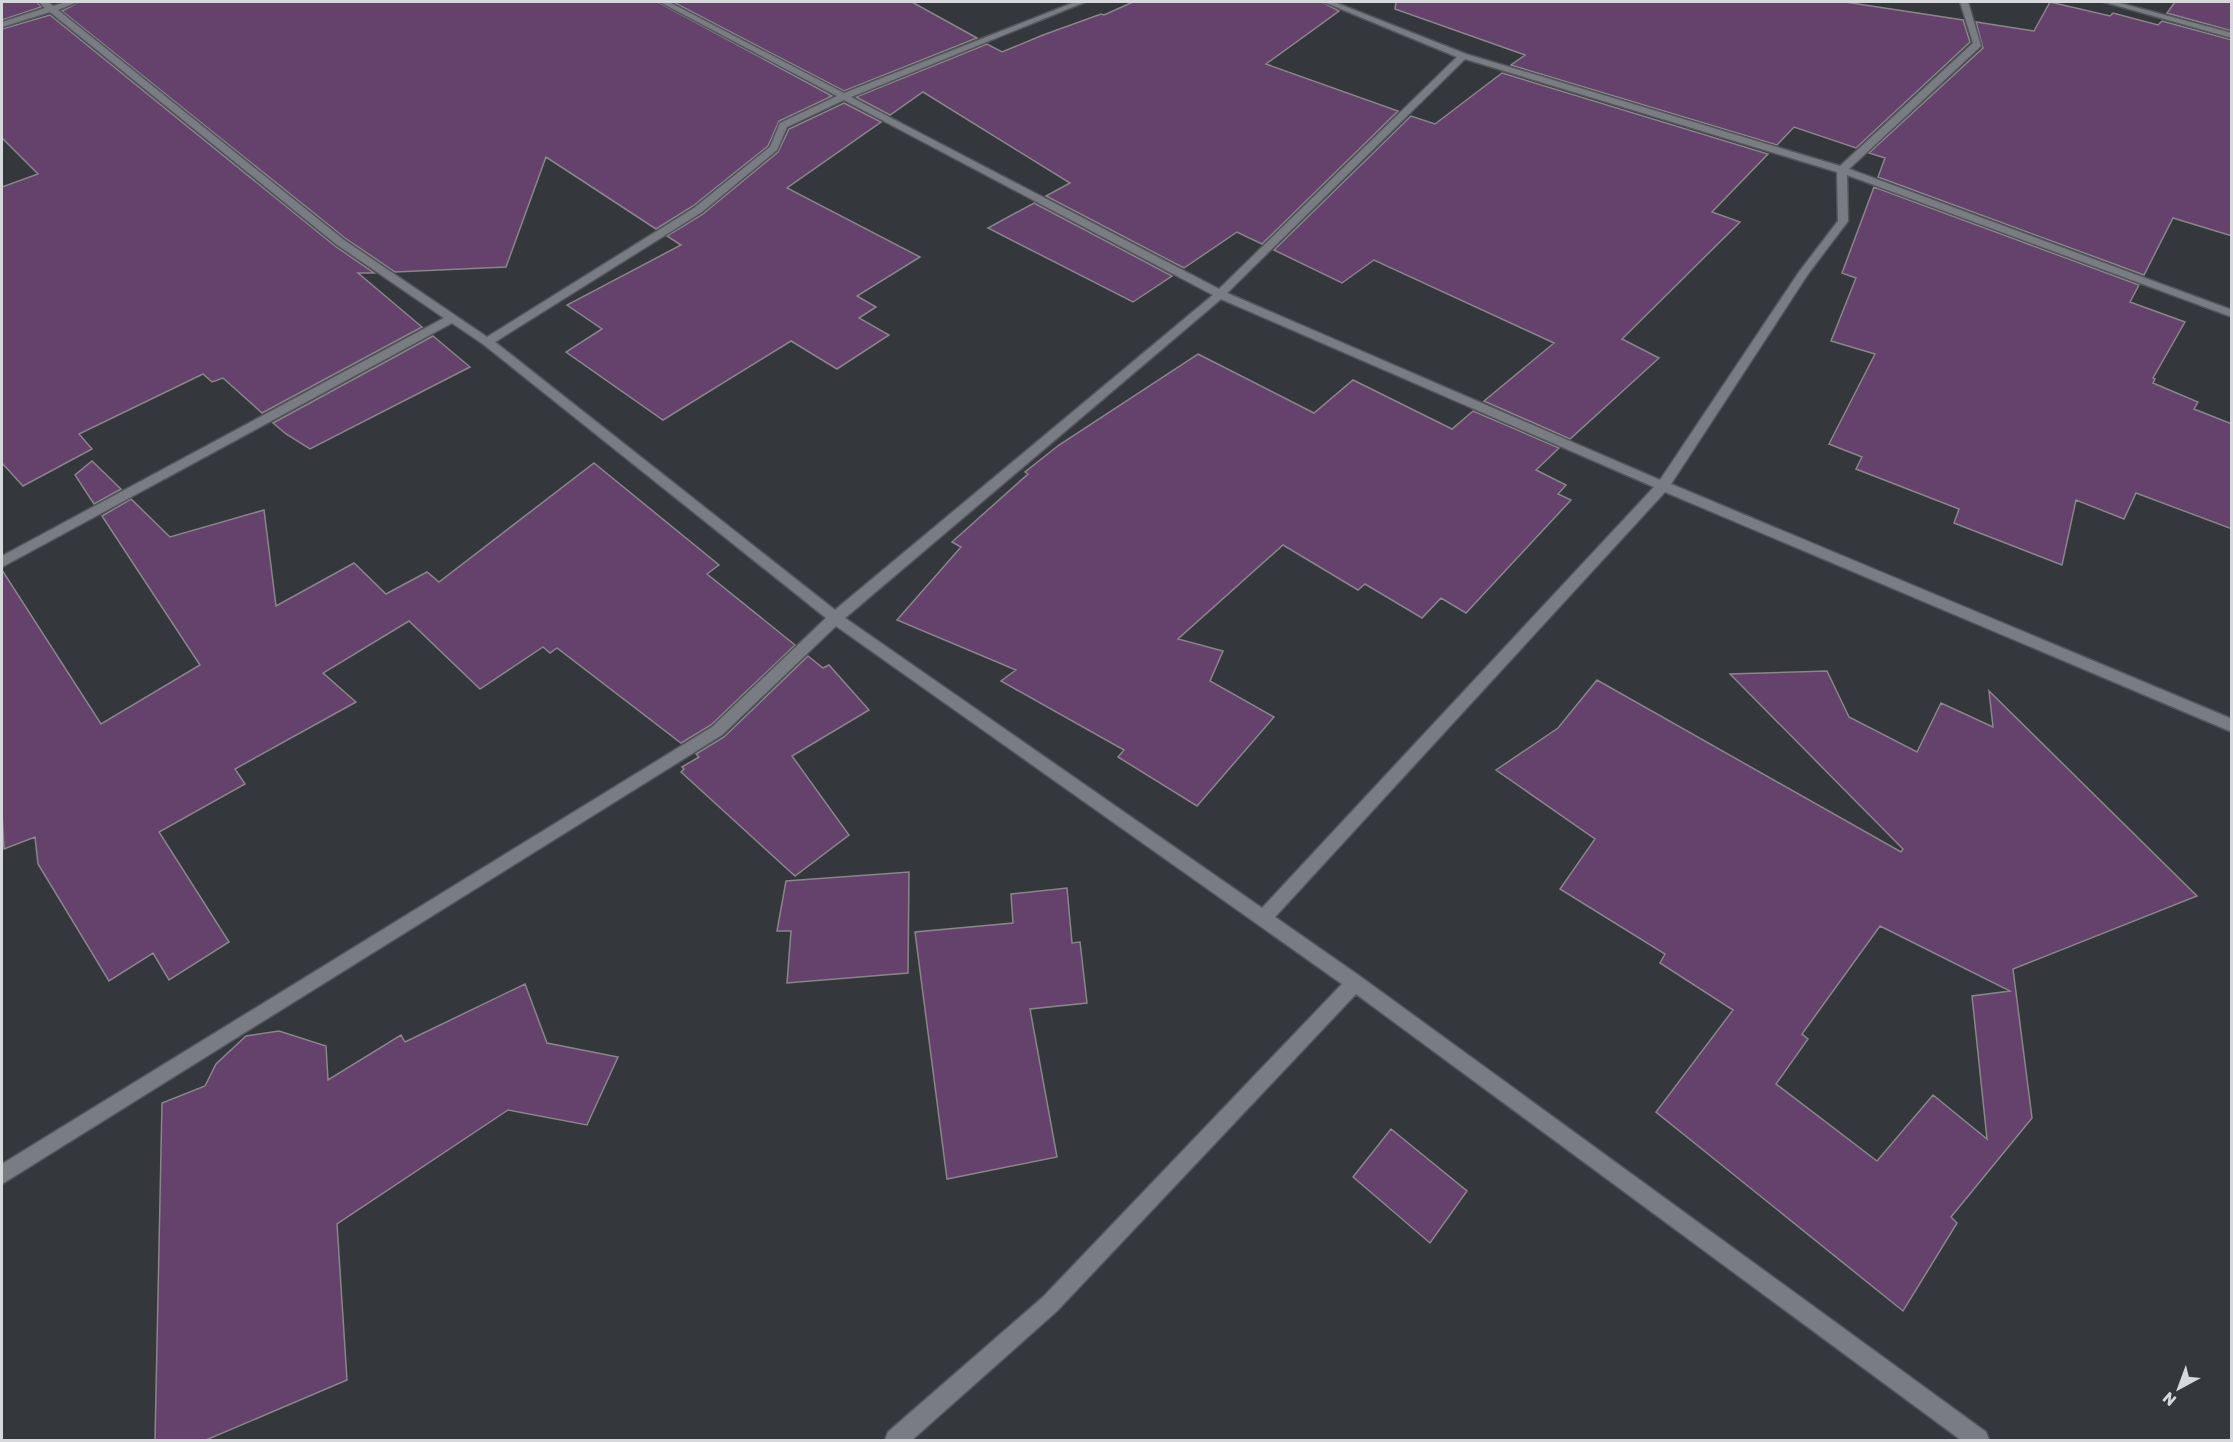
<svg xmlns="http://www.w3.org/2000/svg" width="2233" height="1442" font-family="Rubik,sans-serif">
<rect width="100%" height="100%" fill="#34383d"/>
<path fill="#64426b" stroke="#8a858b" stroke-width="1.5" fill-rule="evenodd" d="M2 2H37L41 7 2 20Z
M79 2H658L832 96 779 121 768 146 693 206 656 229 546 157 506 267 395 272 345 238 62 11Z
M673 2H912L977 38 844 91Z
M1133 2H1322L1339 11 1266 64 1398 111 1262 244 1237 232 1184 268 1046 196 1070 183 923 92 890 115 856 97 987 44 1002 52 1043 35 1101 14 1104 15Z
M1396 2H1845L1963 20 1970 42 1856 148 1794 127 1777 145 1511 65 1525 55 1395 9Z
M2050 2 2110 16 2113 13 2158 25 2162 21 2232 40V236L2173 218 2144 275 1878 177 1885 158 1869 153 1983 48 1976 22 2034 31Z
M2175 2H2232V31L2167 13Z
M50 15 335 246 374 273H358L422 327 262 413 223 378 212 382 203 374 79 434 92 449 23 486 2 463V187L38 174 2 138V29Z
M1502 73 1768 154 1712 212 1740 222 1622 339 1659 358 1570 439 1484 401 1554 343 1374 260 1342 283 1274 250 1411 116 1435 124Z
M844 103 881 122 787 188 920 257 857 296 876 307 859 318 889 335 837 369 791 341 663 420 566 352 602 329 567 305 681 245 667 236 703 214 778 152 789 129Z
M1874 187 2139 285 2130 302 2185 322 2153 378 2155 379 2153 383 2198 402 2194 409 2232 424V529L2136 493 2124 519 2076 500 2062 565 1954 523 1959 509 1856 469 1862 457 1829 444 1875 354 1831 341 1856 278 1842 273Z
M1034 203 1172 276 1133 302 988 228Z
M433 336 470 367 310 449 286 434 273 423Z
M1198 354 1314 413 1353 380 1452 429 1473 411 1559 448 1536 470 1566 485 1558 494 1571 500 1466 613 1441 598 1422 618 1365 584 1358 590 1283 545 1178 639 1223 651 1210 681 1274 717 1197 806 1118 757 1124 750 1001 681 1016 670 897 620 961 547 952 542 1028 474 1025 472 1059 445Z
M92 461 121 489 94 504 75 475Z
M594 463 719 565 707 574 795 645 711 725 681 743 557 648 550 653 543 647 480 689 409 621 323 673 356 702 235 769 245 784 159 832 229 942 169 980 153 953 109 981 38 864 35 837 4 849 2 812V570L101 724 200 665 102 516 131 499 170 537 264 510 276 606 354 563 386 594 427 572 439 582Z
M808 656 823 668 829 665 869 710 792 756 849 835 795 876 681 772 684 769 682 767 699 757 696 754 724 737Z
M1827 671 1849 717 1917 752 1941 703 1993 727 1989 691 2197 896 2013 969 2032 1118 1951 1217 1957 1223 1903 1311 1656 1112 1733 1010 1660 963 1665 954 1560 889 1595 839 1496 770 1558 728 1597 680 1901 852 1903 849 1730 674ZM1880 926 2010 991 1972 996 1987 1139 1933 1095 1877 1161 1776 1084 1808 1039 1802 1034Z
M909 872 908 973 787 983 791 931H777L786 881Z
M1067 888 1072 943 1080 942 1087 1003 1030 1009 1057 1157 947 1179 915 932 1013 923 1011 894Z
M525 984 547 1043 618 1057 587 1125 508 1110 337 1224 347 1380 206 1440H155L162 1103 205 1086 216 1064 246 1036 279 1031 326 1046 328 1080 401 1035 405 1042Z
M1391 1129 1467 1191 1430 1243 1353 1177Z"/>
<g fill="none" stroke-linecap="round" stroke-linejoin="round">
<g stroke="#54565b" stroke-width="3">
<path id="minor" d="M39 2H48L53 6 66 2H77L58 10 344 240 487 337 694 208 770 147 780 123 837 96 660 2H669L844 93 1075 2H1085L851 97 1219 289 1457 57 1324 2H1334L1466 54 1840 166 1973 43 1960 2H1968L1981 46 1849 169 2232 310V317L1847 175 1848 221 1808 274 1671 484 2232 719V732L1665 492 1275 917 1361 977 1986 1432 1989 1440H1961L1356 994 1057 1311 912 1440H885L888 1432 1043 1297 1342 984 836 626 722 735 2 1184V1164L712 727 826 618 483 344 452 323 2 567V556L444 318 336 244 50 12 2 27V22L45 8ZM1465 59 1837 172 1838 221 1799 272 1660 480 1227 293ZM844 100 1213 295 835 610 495 342 702 212 777 150 787 127ZM1221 299 1654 487 1262 908 845 618Z
M2104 2H2116L2232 33V38Z"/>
</g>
<use href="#minor" fill="#797d83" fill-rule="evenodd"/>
</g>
<rect width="2233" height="1442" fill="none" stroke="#d6d8dc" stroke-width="6"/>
<g transform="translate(2179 1388) rotate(221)" stroke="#34383d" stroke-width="4.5" paint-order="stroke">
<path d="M0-4.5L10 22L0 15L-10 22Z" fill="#d6d8dc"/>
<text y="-9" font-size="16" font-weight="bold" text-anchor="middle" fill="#d6d8dc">N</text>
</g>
</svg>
